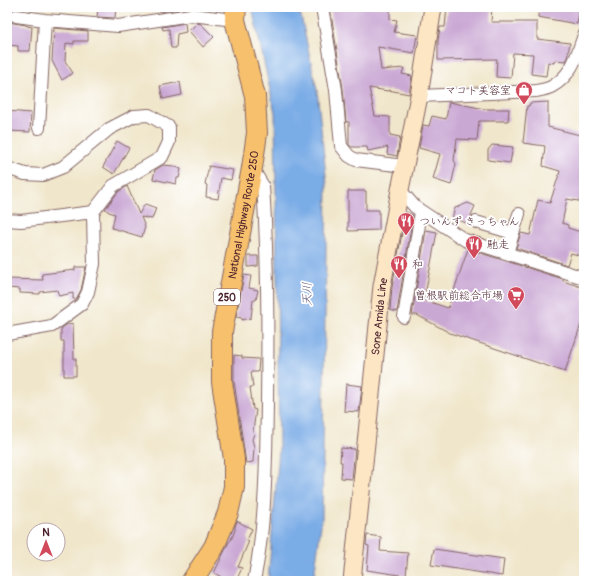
<svg xmlns="http://www.w3.org/2000/svg" width="591" height="588" font-family="Pangolin,'Klee One',sans-serif">
<rect width="100%" height="100%" fill="#fff"/>
<filter id="ink" filterUnits="userSpaceOnUse"><feTurbulence type="fractalNoise" baseFrequency=".025" numOctaves="2"/><feDisplacementMap in="SourceGraphic" scale="8" xChannelSelector="R" yChannelSelector="G"/><feConvolveMatrix kernelMatrix="1 2 1 2 8 2 1 2 1" color-interpolation-filters="sRGB"/></filter>
<filter id="wash" filterUnits="userSpaceOnUse"><feTurbulence type="fractalNoise" baseFrequency=".012" numOctaves="4" result="noise"/><feDisplacementMap in="SourceGraphic" scale="16" xChannelSelector="R" yChannelSelector="G"/><feGaussianBlur stdDeviation="0.9" result="paint"/><feColorMatrix in="noise" values="0 0 0 0 0 0 0 0 0 0 0 0 0 0 0 0 0 1.4 0 .05"/><feComposite in="paint" operator="in"/></filter>
<g filter="url(#wash)">
<rect width="100%" height="100%" fill="#f0e6cb"/>
<path fill="#7aace6" stroke="#626688" d="M252 7H299L317 90 327 185 322 518 315 570V581H268L279 450 275 113Z"/>
<g id="blocks">
<path fill="#caa8d4" d="M98 7H116L115 18 97 17Z
M159 7H180L179 9 160 12Z
M330 7H390V19L397 20 394 32 417 35 414 53 378 47 381 70 404 68 402 74 412 76 409 94 388 90V91L369 88 375 116 390 117V135L400 137 397 156 387 154 388 147 368 151 367 147H352L349 145V122H346L343 89Z
M447 7H492L491 22H537V39L570 43 567 59 566 61 555 60 554 63 548 62 546 76 531 74 533 54 513 53 511 78 496 77 497 59 438 60V41L440 27H445Z
M539 7H580L577 24 538 17Z
M8 22 26 25 27 26 32 27 30 51H18V46L7 45Z
M185 23 186 32 177 34 176 48H171L169 29 163 30 162 27Z
M197 23 201 24 214 37 203 47 189 31Z
M54 28 88 31V41H74V44L67 43 66 44 65 61 73 73 62 80 52 61Z
M180 82 182 95 163 99 160 86Z
M449 102 485 109H509L508 121H479L477 140 457 139 454 160 456 164 451 185 433 179 440 154 419 148 423 125 429 126 432 116 446 119Z
M548 102V127L584 136V202L567 199 562 223 568 225V228L584 233V257L571 253 567 265 516 248 521 233 530 235 538 200 550 203 560 171 543 166 545 146 523 143 527 106H529L530 103Z
M7 111 31 113 30 132 7 131Z
M117 141 129 148 114 174 103 167Z
M492 145 513 147 510 163 488 160V150Z
M163 165 174 166 181 169 179 178H177L176 184 153 179 155 170Z
M209 166 233 170 231 180 221 178 218 199 206 197 207 185 205 184Z
M127 186 139 214 145 204 156 208 152 219 141 217 145 227 142 237 112 228 115 214 109 212 105 209 118 192Z
M348 191H366V210H379V230L348 231Z
M468 203 475 206 469 220V224L452 218 455 208Z
M406 212 413 215 397 312 390 310 392 287Z
M426 230 437 232 424 300 448 308 468 249 563 279V281L584 288V315L565 372 450 333 417 315H412Z
M248 256H258V266L248 267Z
M75 267H86L81 290 76 299H73V293L59 296 57 290 40 292V294L20 293V289L7 288V279L43 280 42 274 75 270Z
M244 275 251 276 249 288 258 290 256 300H253L251 318 242 320V318L236 317Z
M73 323 74 359H76V376H64V341H61V329L66 325Z
M234 355 242 356V358L259 359 258 372H251L253 387H250L253 409 256 410 253 431 254 434 252 439 254 447 253 462 246 463 234 381Z
M346 384 362 386 359 412 344 411Z
M341 448 355 449 352 479 341 478 342 462H340Z
M237 521 252 529 247 540 249 541 238 567 242 568 236 581H225V579L214 573 229 542 231 540 235 530V527Z
M367 535 381 537 380 551 408 553 406 576 367 570 369 546 366 545Z
M434 549 504 559 502 576 431 565Z"/>
</g>
</g>
<g filter="url(#ink)">
<use href="#blocks" fill-opacity="0" stroke="#846563" stroke-width="1"/>
<g fill="none" stroke-linecap="round" stroke-linejoin="round">
<g stroke="#846563" stroke-width="14">
<path id="minor" d="M322 7 336 90 341 146 349 156 356 160 404 166
M16 16 45 20 118 26 191 15 235 20
M419 96 536 91C541 90 547 89 551 87 572 76 577 55 584 35
M39 128 45 20
M7 168 25 174 43 175 63 167 109 129 134 116 149 115 169 127V142L162 157 113 186 93 212 94 264 88 292 82 304 52 326 7 334
M252 168 263 186C268 258 268 331 267 403 266 462 266 523 254 581
M400 190 415 207 465 240 584 278
M7 220 21 221 93 212
M476 222 513 233
M507 253 519 214
M404 317 421 212"/>
</g>
<g stroke="#846563" stroke-width="19">
<g id="secondary">
<path id="s1" d="M352 581 382 286 400 190 419 96 433 7"/>
</g>
</g>
<g stroke="#846563" stroke-width="22">
<g id="trunk">
<path id="s2" d="M192 581 214 547 228 513 234 487V459L222 382V332L252 168 257 133 255 96 235 20 236 7"/>
</g>
</g>
<use href="#minor" stroke="#fff" stroke-width="12"/>
<use href="#secondary" stroke="#fce6c4" stroke-width="17"/>
<use href="#trunk" stroke="#f7c06c" stroke-width="20"/>
</g>
</g>
<defs>
<g id="shop-pin" transform="scale(0.9)"><path d="M0 17L-7.5 6A9.5 9.5 0 1 1 7.5 6Z" fill="#d1495b" stroke="#fff"/><path d="M-5-2.5h2.3a2.7 3.5 0 0 1 5.4 0H5L5.5 6h-11ZM-1.5-2.5h3a1.5 2.3 0 0 0-3 0Z" fill="#fff"/></g>
<g id="restaurant-pin" transform="scale(0.9)"><path d="M0 17L-7.5 6A9.5 9.5 0 1 1 7.5 6Z" fill="#d1495b" stroke="#fff"/><path d="M-5-6h1v4h1v-4h1v4h1v-4h1v5L-1.5 .5V6h-2V.5L-5-1ZM5-6V6H3V1.5H1.5Q1.5-4 5-6Z" fill="#fff"/></g>
<g id="supermarket-pin" transform="scale(0.9)"><path d="M0 17L-7.5 6A9.5 9.5 0 1 1 7.5 6Z" fill="#d1495b" stroke="#fff"/><path d="M-6-5.5h2.5l.6 2H6L4.5 2H-2.5L-4.4-4H-6ZM-1.5 3.2a1.3 1.3 0 1 0 .1 0ZM3 3.2a1.3 1.3 0 1 0 .1 0Z" fill="#fff"/></g>
</defs>
<g fill-rule="evenodd">
<use href="#shop-pin" x="524" y="90"/>
<use href="#restaurant-pin" x="406" y="221"/>
<use href="#restaurant-pin" x="474" y="244"/>
<use href="#restaurant-pin" x="399" y="264"/>
<use href="#supermarket-pin" x="516" y="295"/>
</g>
<g text-anchor="middle" stroke-width="3.5" stroke-linejoin="round" paint-order="stroke">
<rect fill="#fff" stroke="#80626b" stroke-width="1" x="214" y="289" width="26" height="16" rx="3"/>
<g font-size="10" font-weight="bold" fill="#4a1f2b">
<text x="227" y="301">250</text>
</g>
<g font-size="11" fill="#4a1f2b" stroke="#fff" text-anchor="start">
<text x="511" y="94" text-anchor="end">マコト美容室</text>
<text x="419" y="225">ついんず きっちゃん</text>
<text x="487" y="248">馳走</text>
<text x="412" y="268">和</text>
<text x="503" y="299" text-anchor="end">曽根駅前総合市場</text>
</g>
<g font-size="11" fill="#4a1f2b" stroke="#fff">
<text dy="4" stroke="none"><textPath href="#s2" startOffset="379">National Highway Route 250</textPath></text>
<text dy="4" stroke="none"><textPath href="#s1" startOffset="266">Sone Amida Line</textPath></text>
</g>
<g font-size="12" font-style="italic" fill="#5d5776" stroke="#fff">
<text transform="translate(307 294) rotate(-90)" y="4">天川</text>
</g>
</g>
<rect width="591" height="588" fill="none" stroke="#fff" stroke-width="24"/>
<g transform="translate(46 542)"><circle r="19" fill="#ffffff" stroke="#b7a5aa"/>
<path d="M0-3L7 15L0 10L-7 15Z" fill="#d1495b"/>
<text y="-6" font-size="11" font-weight="bold" text-anchor="middle" fill="#4a1f2b">N</text>
</g>
</svg>
